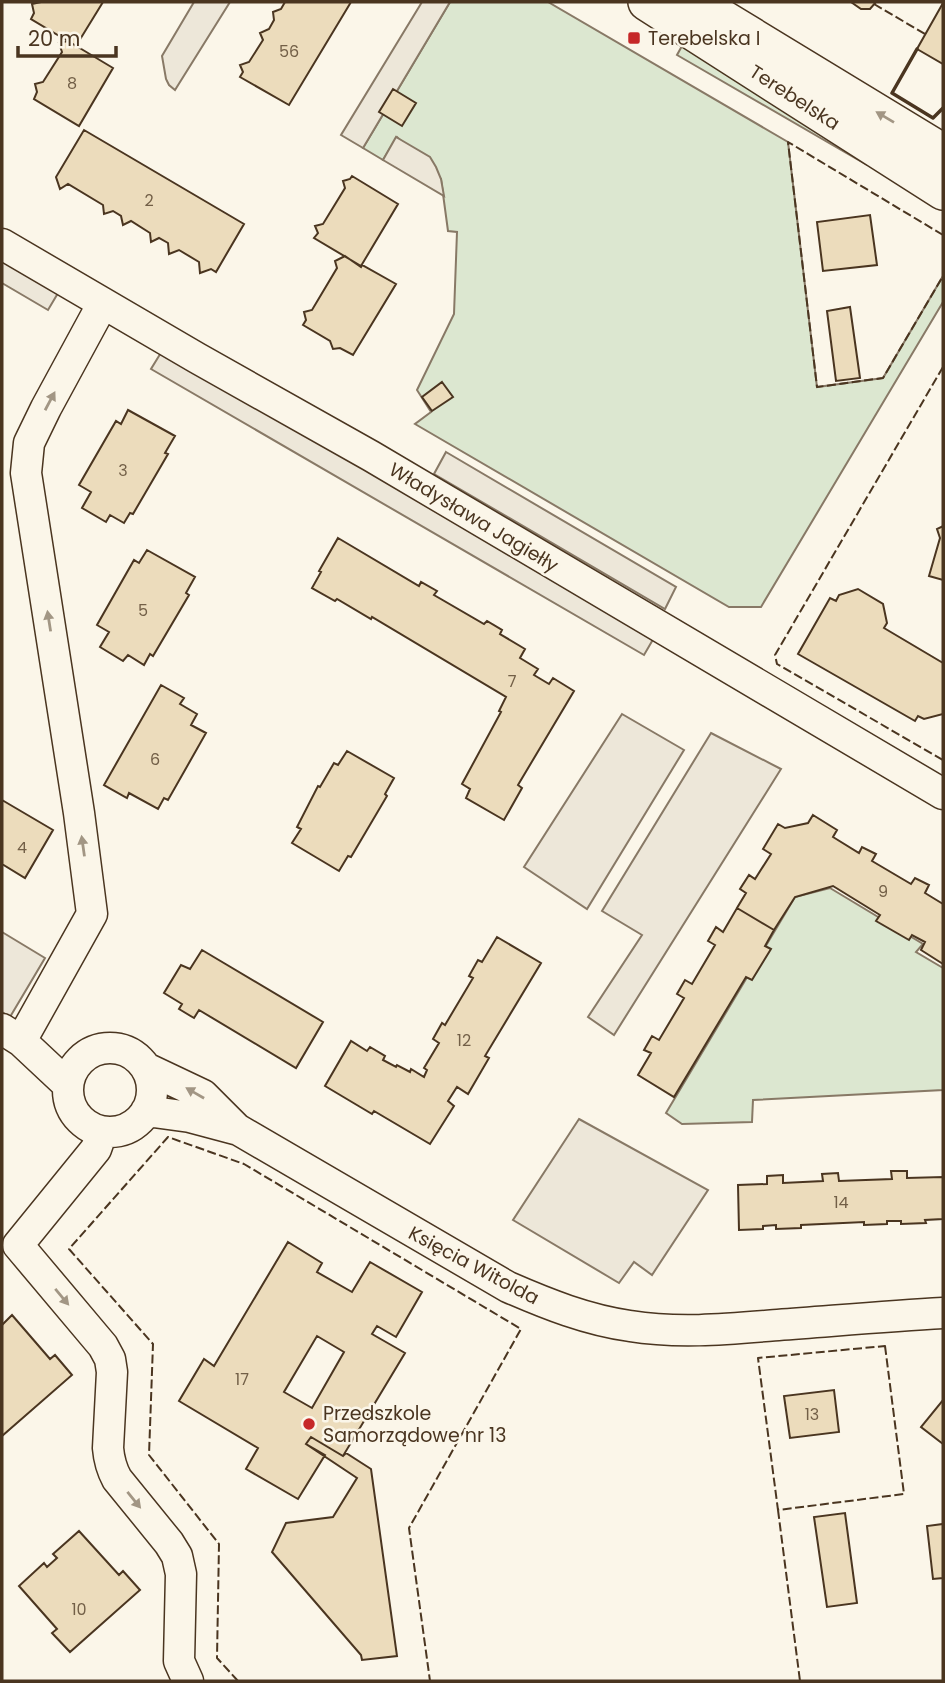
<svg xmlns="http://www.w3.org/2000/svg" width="945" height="1683" font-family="Poppins,sans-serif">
<rect width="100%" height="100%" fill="#fbf6e9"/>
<path fill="#dce7d0" stroke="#887966" stroke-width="2" d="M450 2H548L788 142 817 387 883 378 943 276V302L761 607H729L415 424 431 412 417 390 454 314 457 232 448 231 441 179 397 137 383 160 363 148Z
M682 46 749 85 867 165 677 55Z
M830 888 923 944 916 952 943 968V1090L753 1100 752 1122 682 1124 666 1113 795 897Z"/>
<path fill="#ede7d9" stroke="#887966" stroke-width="2" d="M194 2H230L175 90 169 85 166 79 162 56Z
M422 2H450L363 148 341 135Z
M396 137 430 157 436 167 441 179 444 196 383 160Z
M2 254 61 288 48 310 2 283Z
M162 351 655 636 644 655 151 369Z
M446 452 676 587 665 609 434 474Z
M622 714 684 750 587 909 524 867Z
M711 733 781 769 614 1035 588 1017 642 935 602 911Z
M2 932 45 958 10 1017 2 1012Z
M579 1119 708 1190 652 1275 634 1262 619 1283 513 1220Z"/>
<path fill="#ecdcbc" stroke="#4a3520" stroke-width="2" fill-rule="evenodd" d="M41 2H103L76 46 31 19 34 13 32 4Z
M285 2H351L289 105 240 77 243 72 240 65 249 62 263 40 260 33 269 29 274 20 273 12 281 9Z
M851 2H876L870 9H861Z
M943 3V64L917 49Z
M68 41 113 68 79 126 34 99 37 92 35 84 43 82 62 52 59 43Z
M393 89 416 103 402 126 379 112Z
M84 130 244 224 216 272 211 269 200 273 199 262 179 250 169 254 168 243 159 238 151 242 150 233 131 221 123 225 121 216 113 211 104 214 103 205 68 184 60 189 56 177Z
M352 176 398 204 361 266 314 238 318 233 315 226 323 224 345 188 343 181 350 179Z
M870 215 877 265 823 271 817 222Z
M345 256 361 267 362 265 396 284 353 355 340 348 333 349 330 341 303 325 306 320 304 312 312 310 337 268 335 261Z
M850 307 860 378 836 381 827 311Z
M442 382 453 397 432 411 422 397Z
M128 410 175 436 165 453 168 454 133 514 130 513 124 523 110 515 106 522 82 508 91 492 79 485 116 421 121 424Z
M943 526V580L929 576 940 538 937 529Z
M338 538 419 586 421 582 437 591 434 595 484 624 487 621 502 630 500 634 525 649 520 658 538 669 534 675 549 684 553 678 574 691 518 785 522 788 504 820 466 798 470 789 462 784 501 712 499 711 506 697 372 617 371 619 337 599 335 601 312 588 321 572 319 571Z
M147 550 195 577 186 593 189 595 153 656 150 654 144 665 128 655 123 661 100 647 109 632 97 625 134 560 139 563Z
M858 589 883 604 887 623 884 628 943 663V714L924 719 918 716 915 721 798 654 830 598 836 601 839 595Z
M161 685 184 698 180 704 197 714 191 725 206 733 168 800 164 798 158 809 129 793 127 798 104 785Z
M347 751 394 778 385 794 387 796 351 857 348 856 339 871 292 843 301 829 297 827 318 786 320 787 334 763 338 765Z
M2 800 53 830 25 878 2 864Z
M813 815 837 830 833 837 859 853 862 847 876 854 872 861 911 884 915 878 929 885 925 893 943 904V964L921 950 925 942 912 935 909 940 876 921 880 915 833 886 795 897 774 930 737 908 746 893 740 889 749 875 755 879 771 854 763 849 778 824 785 828 808 823Z
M737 908 774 930 765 946 771 949 752 980 746 977 674 1097 638 1075 651 1053 644 1050 652 1036 659 1040 684 998 677 994 685 980 692 984 715 945 708 941 716 927 723 932Z
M497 937 541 963 485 1056 489 1058 468 1094 457 1087 448 1101 454 1106 430 1144 374 1111 372 1114 325 1086 351 1041 367 1051 370 1047 385 1056 383 1060 396 1067 397 1065 410 1072 411 1069 424 1077 427 1070 424 1068 439 1043 433 1039 442 1023 445 1025 473 978 469 976 478 960 482 962Z
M202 950 323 1022 296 1068 199 1010 194 1018 179 1009 182 1004 164 993 181 965 190 969Z
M891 1171H907V1178L943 1177V1219L925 1220 926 1223 901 1224V1221H887V1224L864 1225V1222L801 1225V1228L776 1229V1225L763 1226V1229L739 1230 738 1185 767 1184V1176L783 1175V1183L823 1181 822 1174 838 1173 839 1181 892 1179Z
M288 1242 322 1263 317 1272 352 1292 370 1262 422 1292 396 1337 377 1326 372 1334 405 1353 343 1456 311 1437 306 1444 325 1455 298 1499 246 1469 258 1448 179 1401 204 1359 214 1366ZM317 1336 344 1352 312 1408 284 1392Z
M12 1315 50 1359 55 1355 72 1375 2 1436V1325Z
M834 1390 839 1432 790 1438 784 1396Z
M943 1400V1444L921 1427Z
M311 1437 343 1456 346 1453 371 1469 397 1656 362 1660 361 1655 272 1552 286 1523 333 1517 357 1478 306 1444Z
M845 1513 857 1603 827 1607 814 1517Z
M943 1524V1578L933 1579 927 1526Z
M79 1531 119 1575 123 1571 140 1590 70 1652 52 1633 57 1629 19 1586 44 1563 47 1567 57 1558 53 1554Z"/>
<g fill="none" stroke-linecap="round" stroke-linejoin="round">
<g stroke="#4a3520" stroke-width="33">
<path id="minor" d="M2 244 197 358 371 456 943 794
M2 1029 21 1041 68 1085
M21 1041 92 914 79 813 26 473 29 443 46 408 103 303
M68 1090a42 42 0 1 1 84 0a42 42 0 1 1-84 0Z
M146 1068 203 1095 237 1129 508 1287C547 1304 587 1320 630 1326 679 1334 729 1329 778 1325 833 1321 888 1316 943 1313
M146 1111 190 1117 235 1129
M102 1132 96 1149 18 1245 103 1346 110 1359 112 1372 108 1448C109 1460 111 1468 117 1479L169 1543 177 1556 181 1574 179 1661 188 1681"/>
</g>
<g stroke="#4a3520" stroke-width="40">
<path id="tertiary" d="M647 2 943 191
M695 2 943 153"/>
</g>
<use href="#minor" stroke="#fbf6e9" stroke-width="30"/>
<use href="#tertiary" stroke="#fbf6e9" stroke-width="37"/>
<path stroke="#4a3520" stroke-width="2" stroke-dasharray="9 3.5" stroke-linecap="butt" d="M874 4 925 34
M943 235 788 142 817 387 883 378 943 276
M943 367 775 655 777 664 943 760
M885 1346 904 1494 778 1510 758 1358Z
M778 1510 800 1681
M238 1681 217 1658 219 1544 149 1455 153 1344 69 1249 168 1137 244 1164 521 1329 409 1528 430 1681"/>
<path stroke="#4a3520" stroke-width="3.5" d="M917 49 892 93 933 118 943 108"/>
</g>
<defs><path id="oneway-solid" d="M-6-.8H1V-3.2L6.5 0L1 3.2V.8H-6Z" transform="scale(1.75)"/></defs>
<g fill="#a29684">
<use href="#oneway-solid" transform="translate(885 117) rotate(-149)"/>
<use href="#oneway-solid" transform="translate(50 401) rotate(-62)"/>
<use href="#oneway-solid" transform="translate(49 621) rotate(-99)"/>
<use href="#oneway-solid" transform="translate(83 846) rotate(-98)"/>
<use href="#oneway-solid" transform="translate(195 1093) rotate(-150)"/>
<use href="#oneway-solid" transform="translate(62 1297) rotate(50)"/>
<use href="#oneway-solid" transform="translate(134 1500) rotate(51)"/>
</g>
<g fill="#c62828" stroke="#fbf6e9" stroke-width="2.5">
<rect x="627" y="31" width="14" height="14" rx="3.5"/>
<circle cx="309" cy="1424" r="7"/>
</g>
<g text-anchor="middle" stroke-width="5" stroke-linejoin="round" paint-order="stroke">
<g font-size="16" fill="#725f47">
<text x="289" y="57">56</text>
<text x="72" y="89">8</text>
<text x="149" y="206">2</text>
<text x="123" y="476">3</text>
<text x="143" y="616">5</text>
<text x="512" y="687">7</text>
<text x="155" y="765">6</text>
<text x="22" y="853">4</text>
<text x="883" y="897">9</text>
<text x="464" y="1046">12</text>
<text x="841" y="1208">14</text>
<text x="242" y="1385">17</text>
<text x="812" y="1420">13</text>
<text x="79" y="1615">10</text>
</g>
<g font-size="19" fill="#4a3520" stroke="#fbf6e9" text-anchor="start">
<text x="648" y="45">Terebelska I</text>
<text x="323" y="1420">Przedszkole<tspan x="323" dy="22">Samorządowe nr 13</tspan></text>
</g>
<g font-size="19" fill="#4a3520" stroke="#fbf6e9">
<text transform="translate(795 97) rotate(33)" y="7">Terebelska</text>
<text transform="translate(474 517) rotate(31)" y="7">Władysława Jagiełły</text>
<text transform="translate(474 1265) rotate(28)" y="7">Księcia Witolda</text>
</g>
</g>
<rect width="945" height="1683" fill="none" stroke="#4a3520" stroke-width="7"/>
<path d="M18 46v10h98v-10" fill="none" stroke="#4a3520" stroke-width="3.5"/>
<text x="28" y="46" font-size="21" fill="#4a3520" stroke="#fbf6e9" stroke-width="5" paint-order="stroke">20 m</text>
</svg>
